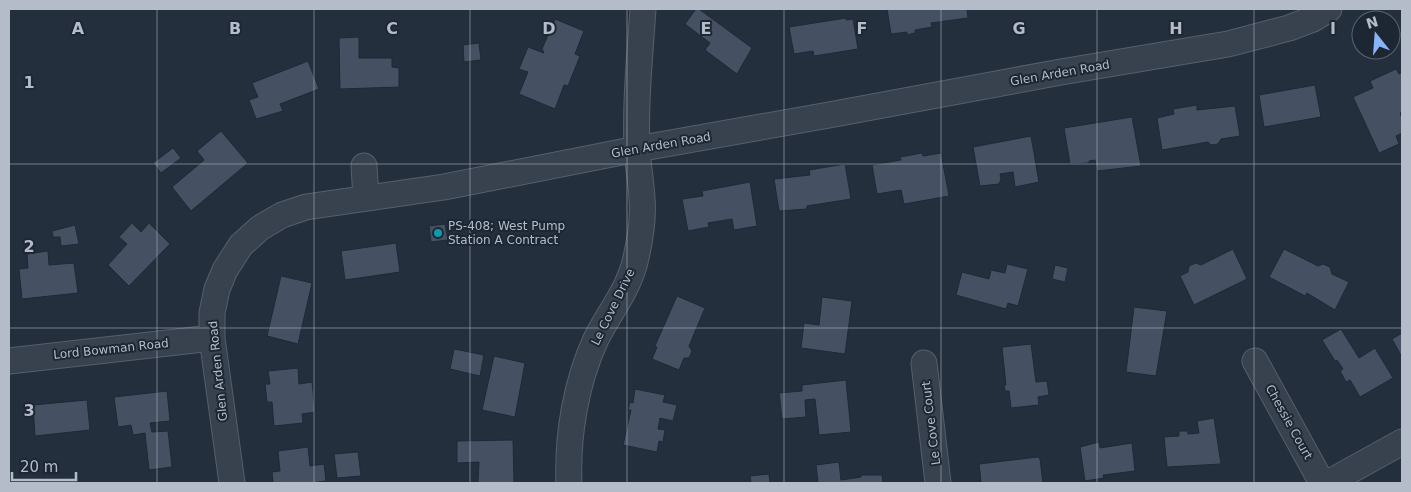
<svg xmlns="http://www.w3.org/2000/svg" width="1411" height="492" font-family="'DejaVu Sans',sans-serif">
<rect width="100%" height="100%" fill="#242f3e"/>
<path fill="#455162" stroke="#1f2835" d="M696 9H699L752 48 737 74 705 50 710 43 685 24Z
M887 9H967L968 18 931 23 932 27 915 30V33L907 35V32L891 34Z
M846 18V20L853 19 858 49 814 56 813 51 794 54 789 27Z
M555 19 584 31 575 54 580 56 568 86 564 85 555 109 519 94 528 72 519 69 528 47 544 53 542 49Z
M359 37V58H392V67L399 68V87L340 89 339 38Z
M479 43 481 60 464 62 463 45Z
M308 61 319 89 280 104 283 111 256 119 249 100 258 97 252 83Z
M1396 69 1399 74 1402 72V112L1400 113 1402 119V133L1396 136 1399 144 1379 153 1353 97 1373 88 1370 81Z
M1315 85 1321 117 1264 127 1259 95Z
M1197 105V110L1235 106 1240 136 1221 139 1218 144 1211 145 1208 142 1162 150 1157 118 1174 114 1173 109Z
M1132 117 1141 166 1097 171 1095 160 1089 161V163L1070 164 1064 128Z
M221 131 248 163 191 211 172 187 204 160 197 151Z
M1031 136 1039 182 1015 187 1013 172 1000 174 1001 179 999 184 980 186 973 147Z
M173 148 181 158 161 173 153 163Z
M922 153 923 156 941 153 949 196 904 204 901 190 877 194 872 165 901 160 900 157Z
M845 164 851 199 807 206V209L779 211 774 179 810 175 809 170Z
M750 182 757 226 734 230 732 219 708 223 709 227 688 231 682 199 703 196 702 191Z
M132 223 141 232 149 223 170 244 129 286 108 265 127 244 119 237Z
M445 224 448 240 431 242 429 226Z
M75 225 79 244 61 246 60 237H53L52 231Z
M396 243 400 272 345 280 341 251Z
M1233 249 1247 279 1194 305 1180 276 1188 272 1189 266 1196 263 1201 265Z
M1284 249 1318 266 1323 264 1330 267 1332 274 1349 282 1335 310 1307 293 1305 296 1269 277Z
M48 251 49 265 74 263 78 293 22 299 19 269 28 268 27 254Z
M1007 264 1028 269 1018 306 1008 303 1006 309 956 295 962 272 989 279 991 270 1005 273Z
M1055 265 1068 268 1065 282 1052 279Z
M281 276 312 283 298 344 267 336Z
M677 296 705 308 689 346 692 351 689 358H684L679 370 652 359 657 347 655 346Z
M822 297 852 301 845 354 801 348 804 323 819 325Z
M1134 307 1167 311 1156 376 1126 372Z
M1341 329 1359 358 1375 348 1393 378 1360 397 1350 380 1346 382 1340 371 1343 369 1337 360 1335 361 1322 340Z
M1402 333V357L1392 339Z
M1031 344 1036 382 1047 381 1049 395 1038 397 1039 405 1011 408 1009 391H1005L1004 385H1006L1002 347Z
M454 349 484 355 480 376 450 369Z
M494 356 525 363 515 417 482 410Z
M298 368 299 384 312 382 315 412 302 414 303 423 274 426 272 402H267L265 384H270L268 371Z
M846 380 851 432 819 435 815 399 805 400 806 417 782 419 779 393 802 391V385Z
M635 389 665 395 663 402 677 405 673 421 660 418 658 429 665 430 663 442 659 441 657 452 623 445 631 410H628L630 402 633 403Z
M167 391 170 421 150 423 152 432 168 431 172 467 149 470 145 433 133 435 131 425 118 427 114 397Z
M87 400 90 430 35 436 33 405Z
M1214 418 1221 464 1167 467 1164 437 1179 436V431H1188V434L1199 433 1197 421Z
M513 440 514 483H478L479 462 457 463V441Z
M1099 442 1100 448 1132 443 1135 471 1103 475 1104 478 1085 481 1080 447Z
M308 447 310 466 324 464 326 481 312 483H273L272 472 280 471 278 451Z
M358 452 361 476 337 478 334 454Z
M1038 457 1040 459 1043 483H981L979 464Z
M839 462 841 480 861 477V475H882L883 483H818L816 465Z
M769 474 770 483H750H751L750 476Z"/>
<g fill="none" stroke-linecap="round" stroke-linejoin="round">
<g stroke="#565f6c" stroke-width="27">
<path id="street" d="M364 166 366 198
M9 361 212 338
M1255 361 1322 483
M924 363 938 483
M232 483 212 338V313L217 289 225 270 241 245 260 228 282 215 306 207 444 187 637 149 829 115 1061 72 1228 44 1289 28 1313 19 1329 9
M569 483C567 436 576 382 596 339 609 313 628 290 635 262 640 241 644 219 642 198 641 181 638 165 637 149 635 102 640 55 643 9
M1328 483 1402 442"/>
</g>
<use href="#street" stroke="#38414e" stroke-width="25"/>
</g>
<path fill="none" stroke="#b4bcc9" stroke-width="1" stroke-opacity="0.55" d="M157 9V483M314 9V483M470 9V483M627 9V483M784 9V483M941 9V483M1097 9V483M1254 9V483M9 164H1402M9 328H1402"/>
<circle fill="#0f9aa8" stroke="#1d2633" stroke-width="2" cx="438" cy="233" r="5"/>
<g text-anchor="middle" stroke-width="4" stroke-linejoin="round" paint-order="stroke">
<g font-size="12" fill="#b4bcc9" stroke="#1d2633">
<text transform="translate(1060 73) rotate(-10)" y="4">Glen Arden Road</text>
<text transform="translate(661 145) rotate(-10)" y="4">Glen Arden Road</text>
<text transform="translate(613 307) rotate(-64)" y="4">Le Cove Drive</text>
<text transform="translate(111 349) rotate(-6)" y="4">Lord Bowman Road</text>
<text transform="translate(218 371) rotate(-96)" y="4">Glen Arden Road</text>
<text transform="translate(1289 422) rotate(61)" y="4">Chessie Court</text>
<text transform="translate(931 423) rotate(-97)" y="4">Le Cove Court</text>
</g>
<g font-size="12" fill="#b4bcc9" stroke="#1d2633" text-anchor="start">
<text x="448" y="230">PS-408; West Pump<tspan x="448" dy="14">Station A Contract</tspan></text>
</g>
</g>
<g font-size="16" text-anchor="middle" font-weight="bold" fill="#b4bcc9" stroke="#1d2633" stroke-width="4" stroke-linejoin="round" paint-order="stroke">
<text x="78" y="34">A</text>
<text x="235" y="34">B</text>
<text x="392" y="34">C</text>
<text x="549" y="34">D</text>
<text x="706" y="34">E</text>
<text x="862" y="34">F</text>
<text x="1019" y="34">G</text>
<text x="1176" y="34">H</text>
<text x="1333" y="34">I</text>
<text x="29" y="88">1</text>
<text x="29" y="252">2</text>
<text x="29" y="416">3</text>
</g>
<rect width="1411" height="492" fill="none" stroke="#b4bcc9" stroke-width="20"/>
<g transform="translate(1376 35) rotate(343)"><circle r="24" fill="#1d2633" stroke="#59626f"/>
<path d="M0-4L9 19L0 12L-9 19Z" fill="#8ab4f8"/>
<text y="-8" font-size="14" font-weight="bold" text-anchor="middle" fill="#b4bcc9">N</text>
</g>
<path d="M12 472v8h64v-8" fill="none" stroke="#b4bcc9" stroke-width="2.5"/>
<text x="20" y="472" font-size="15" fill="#b4bcc9" stroke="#1d2633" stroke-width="4" paint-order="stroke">20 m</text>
</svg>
